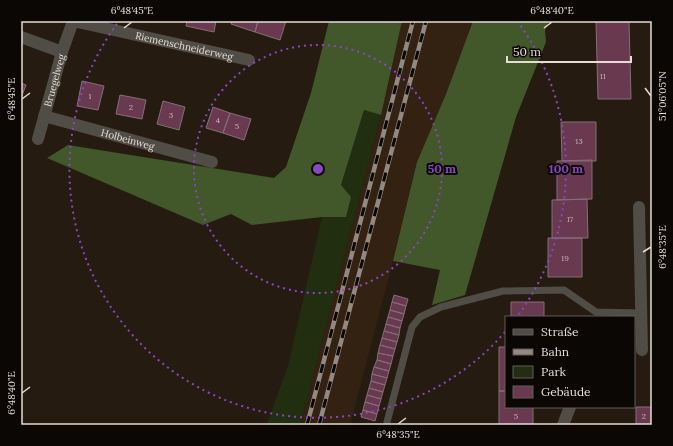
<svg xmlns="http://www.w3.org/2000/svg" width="673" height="446" font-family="Lora,serif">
<rect width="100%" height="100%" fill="#261b10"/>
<path fill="#332212" d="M402 21H473L446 94 417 162 393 261 350 425H300L381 115Z"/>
<path fill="#212e10" d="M364 110 381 115 300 425H268V421L288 366 322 217H346L341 185Z"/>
<path fill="#42572a" d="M329 21H402L381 115 364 110 341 185 351 197 346 217H322L252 225 231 214 203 225 47 158 68 145 274 178 286 167 311 93Z
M473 21H549L545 30 546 42 516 117 465 295 432 305 440 270 393 261 417 162 446 94Z"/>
<path fill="#693a4f" stroke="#836f77" d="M187 21H216L214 32 186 26Z
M232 21H258L255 32 231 24Z
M258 21H286L280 40 255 32Z
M596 21H629L631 99H598Z
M82 81 104 86 98 110 77 106Z
M21 83 26 85 21 98Z
M120 95 146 100 142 119 116 114Z
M163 101 185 107 179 130 157 124Z
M213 107 230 113 223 133 206 128Z
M230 113 251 119 244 140 223 133Z
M561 122H596V161H562Z
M592 160V199L557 200V161Z
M587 199 588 238H552V200Z
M548 238H582V277H548Z
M394 295 408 299 406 306 392 302Z
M392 302 406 306 404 314 390 310Z
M511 302H544V317H511Z
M390 310 404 314 402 321 388 317Z
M388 317 402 321 400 328 386 324Z
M386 324 400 328 399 335 384 331Z
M384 331 399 335 397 342 382 338Z
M382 338 397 342 395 349 380 345Z
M380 345 395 349 393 356 378 353Z
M499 347H506V391H499Z
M378 353 393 356 391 364 377 360Z
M377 360 391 364 389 371 374 367Z
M374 367 389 371 387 378 372 374Z
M372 374 387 378 385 385 371 381Z
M371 381 385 385 383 392 369 388Z
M369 388 383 392 381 399 367 395Z
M499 391H506V407H533V425H499Z
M367 395 381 399 379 406 365 402Z
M365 402 379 406 377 414 363 410Z
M636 407H652V425H636Z
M363 410 377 414 375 421 361 417Z"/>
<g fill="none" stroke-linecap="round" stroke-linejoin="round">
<path stroke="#504d46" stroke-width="7" d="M387 422 412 327 420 317 441 307 503 291 564 290 596 312 641 313"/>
<g stroke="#504d46" stroke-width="12">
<path id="s1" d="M73 21 249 60"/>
<path d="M21 37 62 52"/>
<path id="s2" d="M44 116 212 162"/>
<path id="s3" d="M38 139 62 52 73 21"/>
<path d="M639 207 642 350"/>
<path d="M563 425 570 407"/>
</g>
<g stroke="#938981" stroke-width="4.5">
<path id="rail" d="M307 425 413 21
M319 425 426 21"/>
</g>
<use href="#rail" stroke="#0b0704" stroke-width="3" stroke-dasharray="9" stroke-linecap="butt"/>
</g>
<path fill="none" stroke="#e5dcd5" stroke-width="1.5" d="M124 28 132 22M544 28 552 22M645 88 651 96M22 99 30 93M643 252 651 247M22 393 30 387M398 424 406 418"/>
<g fill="none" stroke="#8b46c2" stroke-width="2" stroke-dasharray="2 4">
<circle cx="318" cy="169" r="124"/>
<path d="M505 332A248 248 0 0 1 119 21M517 21A248 248 0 0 1 517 317"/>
</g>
<g text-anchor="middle" stroke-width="4" stroke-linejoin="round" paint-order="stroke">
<g font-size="8" fill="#c6b4b4">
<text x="603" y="79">11</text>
<text x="90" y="99">1</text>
<text x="131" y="110">2</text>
<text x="171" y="118">3</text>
<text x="218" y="123">4</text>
<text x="237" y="129">5</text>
<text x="579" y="144">13</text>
<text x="570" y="222">17</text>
<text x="565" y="261">19</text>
<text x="516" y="419">5</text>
<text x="644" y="419">2</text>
</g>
<g font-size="10" fill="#e5dcd5" stroke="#0b0704">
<text dy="4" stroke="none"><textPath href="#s1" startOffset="114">Riemenschneiderweg</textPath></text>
<text dy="4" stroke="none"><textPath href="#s3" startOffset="61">Bruegelweg</textPath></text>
<text dy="4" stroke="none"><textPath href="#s2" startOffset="87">Holbeinweg</textPath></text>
</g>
</g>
<circle cx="318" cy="169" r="6" fill="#8b46c2" stroke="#0b0704" stroke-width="2"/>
<g font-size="12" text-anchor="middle" font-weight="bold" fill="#8b46c2" stroke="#0b0704" stroke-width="4" stroke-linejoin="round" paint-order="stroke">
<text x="442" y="173">50 m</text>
<text x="566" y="173">100 m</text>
</g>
<rect width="673" height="446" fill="none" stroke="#0b0704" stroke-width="44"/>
<rect x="505" y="316" width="130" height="92" fill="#0b0704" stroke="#625c58"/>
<rect x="513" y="329" width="20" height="6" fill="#504d46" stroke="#625c58"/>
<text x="541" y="336" font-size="12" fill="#e5dcd5">Straße</text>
<rect x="513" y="349" width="20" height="6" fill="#938981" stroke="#625c58"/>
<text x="541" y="356" font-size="12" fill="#e5dcd5">Bahn</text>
<rect x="513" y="366" width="20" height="12" fill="#212e10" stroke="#625c58"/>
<text x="541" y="376" font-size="12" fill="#e5dcd5">Park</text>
<rect x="513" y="386" width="20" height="12" fill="#693a4f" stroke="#625c58"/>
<text x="541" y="396" font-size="12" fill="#e5dcd5">Gebäude</text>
<path d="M507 56v6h124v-6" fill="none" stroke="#e5dcd5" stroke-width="2"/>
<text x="513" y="56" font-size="12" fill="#e5dcd5" stroke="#0b0704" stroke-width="3" paint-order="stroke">50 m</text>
<rect x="22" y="22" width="629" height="402" fill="none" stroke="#e5dcd5" stroke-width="1.5"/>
<g font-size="10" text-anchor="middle" fill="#e5dcd5">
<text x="132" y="14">6°48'45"E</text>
<text x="552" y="14">6°48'40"E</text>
<text transform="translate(662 96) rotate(-90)" y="4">51°06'05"N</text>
<text transform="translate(11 99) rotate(-90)" y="4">6°48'45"E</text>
<text transform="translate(662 247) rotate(-90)" y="4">6°48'35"E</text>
<text transform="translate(11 393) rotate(-90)" y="4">6°48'40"E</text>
<text x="398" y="438">6°48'35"E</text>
</g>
</svg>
